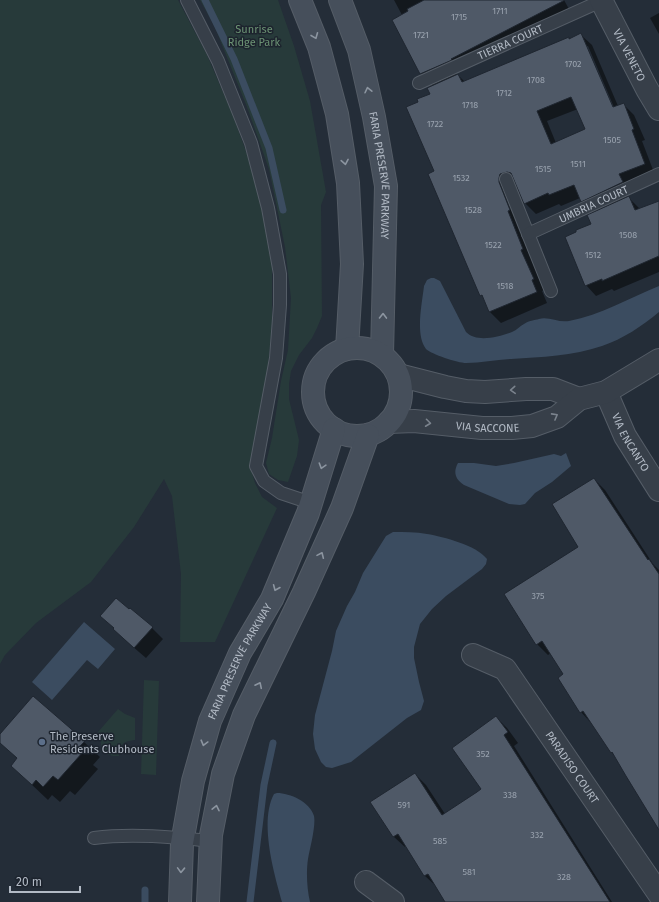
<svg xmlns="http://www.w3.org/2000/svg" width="659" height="902" font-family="'Fira Sans',sans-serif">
<rect width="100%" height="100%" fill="#242d38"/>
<path fill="#273a3a" d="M0 0H178L207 55 232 113 255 176 272 259V326L265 397 250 466 255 483 262 497 277 508 215 642H180L181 574 172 496 164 479 134 527 91 582 36 623 5 655 0 664Z
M200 0H278L294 46 310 101 326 192 321 205 322 316 317 328 312 338 299 355 291 371 289 384V399L299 440 297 456 288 482 278 480 269 474 266 463 272 438 281 381 288 350 291 298 285 247 269 169 247 107 214 25Z
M144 680 159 681 156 775 141 774Z
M118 709 125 714 135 718V740C122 742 121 743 119 756H113L101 752V744L98 732Z"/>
<path fill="#3b4c60" d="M431 278H434L440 281 466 332C477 343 498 337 512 332 517 330 520 326 524 324 528 321 535 320 539 319 548 316 559 323 569 321 601 315 629 298 659 286V312C642 326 623 339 602 346 573 356 541 357 511 359 496 360 481 363 466 363 458 363 431 354 426 349 415 335 422 304 424 286L427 280Z
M566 453 571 466 552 482 535 493 525 504 520 505 509 504 464 485C455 479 453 472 458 463H474L496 466 514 463 554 454 561 456Z
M393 532C404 532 416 532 427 534 444 537 476 545 487 559L486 564 482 569 446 596 432 609 420 624 414 647V658L419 682 424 701 421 710 407 718 351 762 332 768 326 767 321 762 315 749 313 734 315 715 332 651 336 631 347 606 355 592 363 573 386 536Z
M84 622 115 649 98 669 87 660 52 700 32 682Z
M277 793C290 793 310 802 314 816 316 826 310 848 308 859 306 872 307 889 310 902H282C274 873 259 822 274 794Z"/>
<path fill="#0007" fill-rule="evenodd" d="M394 0H564L570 11 456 73 465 82 568 38 570 40 581 35 592 45 618 106 623 104 634 115 645 140 642 141 655 175 630 185 633 193 627 196 640 209 659 203V272L614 291 612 289 596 296 586 285 594 213 582 201 580 198 561 206 559 204 536 214 525 203 516 183 511 185 533 260 532 261 544 290 542 291 547 303 501 323 490 312 485 299 481 295 435 172 419 102 432 94 433 86 421 74 393 20 402 15ZM586 46H588L616 112H614ZM578 109 586 130 556 143 547 121Z
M659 13V34L650 18Z
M594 479 605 490 653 564 659 570V827L616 757 611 752 592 724 581 712 559 678 565 674 551 653 548 655 537 644 579 547Z
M152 628 163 639 146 658 125 640Z
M496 717 507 728 518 743 514 746 612 902H447L436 886 425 876 406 846 405 847 394 837 372 803 415 774 426 785 445 814 482 789Z
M0 735 84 742 100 757 93 765 98 769 75 795 70 791 60 802 52 795 48 800 12 766 18 759 0 742Z"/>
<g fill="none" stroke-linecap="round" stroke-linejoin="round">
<path stroke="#3b4c60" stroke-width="7" d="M205 0 234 59 269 148 283 210
M145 890V902
M250 902 264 785 273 743"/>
</g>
<path fill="#4f5967" stroke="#1f2630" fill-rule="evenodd" d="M424 0H565L451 59 452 60 420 74 392 20 408 11 407 9Z
M581 33 613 107 624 103 634 129 632 130 645 164 619 174 623 182 581 202 574 185 549 195 548 193 524 204 511 173 507 172 500 174 499 178V182L510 210 508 211 523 249 521 250 534 279 532 280 537 292 489 312 482 295 480 296 428 174 434 171 406 107 418 102 417 99 430 94 427 88 458 74 462 82 569 37V39ZM571 97 585 129 551 144 537 111Z
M629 196 635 210 659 201V256L602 281V279L585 286 565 237 576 232V230L591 224 587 215Z
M594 478 648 560 649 559 659 574V830L626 776 612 752 611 753 583 711 580 713 558 678 563 674 542 641 536 645 504 594 578 547 552 504Z
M116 598 129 609 130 608 153 627 134 648 113 629 114 628 100 616Z
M33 696 85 741 78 748 83 752 58 780 53 776 43 787 36 780 32 785 11 766 17 758 0 743V734Z
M496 716 508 732 504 735 610 902H445L428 874 424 876 398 834 393 837 370 802 415 773 442 815 477 792 481 789 452 748Z"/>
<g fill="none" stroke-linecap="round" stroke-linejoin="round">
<g stroke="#555d67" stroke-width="14">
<g id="lane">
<path d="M187 0 218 61 251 143 268 208 280 274V305L276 358 256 466 264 481 281 493 311 503"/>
<path id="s1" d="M419 83 601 1"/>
<path d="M506 179 551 291"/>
<path id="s2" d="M528 234 659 174"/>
<path d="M94 838C131 833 174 837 210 841"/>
</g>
</g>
<g stroke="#555d67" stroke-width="24">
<g id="street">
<path id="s3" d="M601 0 647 89 659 109"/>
<path d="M398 375 445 387 466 391 485 392 526 389H553L579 399"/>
<path id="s4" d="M606 392 625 436 659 490"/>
<path id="s5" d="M389 422 414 421 482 428H512L532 426 557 417 579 399 606 392 659 360"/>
<path id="s6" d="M473 655 505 669 659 894"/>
<path d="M366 882 393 902"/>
</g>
</g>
<g stroke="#555d67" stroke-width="24">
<g id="secondary">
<path d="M300 0 319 47 337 114 348 183 352 264 347 349"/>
<path id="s7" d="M340 0 359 50 374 117 386 186 382 355"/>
<circle cx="357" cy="392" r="44"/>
<path id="s8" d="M180 902 182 843 193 781 210 721 240 653 272 599 308 513 334 429"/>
<path d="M208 902 211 835 223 774 244 715 304 592 342 508 368 435"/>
</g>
</g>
<use href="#lane" stroke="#373f49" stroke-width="12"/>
<use href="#street" stroke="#373f49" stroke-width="22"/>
<use href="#secondary" stroke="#464f5b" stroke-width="22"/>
</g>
<defs><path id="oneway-chevron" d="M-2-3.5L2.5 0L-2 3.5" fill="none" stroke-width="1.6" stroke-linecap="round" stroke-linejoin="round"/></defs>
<g stroke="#8c95a0">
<use href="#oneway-chevron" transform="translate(315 36) rotate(68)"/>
<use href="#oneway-chevron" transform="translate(368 90) rotate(-103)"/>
<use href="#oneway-chevron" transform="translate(345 162) rotate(80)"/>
<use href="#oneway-chevron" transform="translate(383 316) rotate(-89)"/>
<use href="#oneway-chevron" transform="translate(322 466) rotate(107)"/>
<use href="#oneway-chevron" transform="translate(321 555) rotate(-66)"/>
<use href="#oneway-chevron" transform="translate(276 588) rotate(113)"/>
<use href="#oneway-chevron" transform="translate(259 685) rotate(-64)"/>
<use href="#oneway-chevron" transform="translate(204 743) rotate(105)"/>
<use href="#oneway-chevron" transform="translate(216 808) rotate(-78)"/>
<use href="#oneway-chevron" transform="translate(181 870) rotate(92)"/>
</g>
<g stroke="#7b838d">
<use href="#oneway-chevron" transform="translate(513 390) rotate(176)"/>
<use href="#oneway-chevron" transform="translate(555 416) rotate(-29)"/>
<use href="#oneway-chevron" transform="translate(428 423) rotate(7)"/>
</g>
<circle fill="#5c6f8a" stroke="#1d242e" stroke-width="1.5" cx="42" cy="742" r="4"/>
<g text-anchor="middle" stroke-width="3" stroke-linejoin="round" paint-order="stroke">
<g font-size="9" fill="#99a2ae">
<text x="500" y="14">1711</text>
<text x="459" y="20">1715</text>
<text x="421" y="38">1721</text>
<text x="573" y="67">1702</text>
<text x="536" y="83">1708</text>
<text x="504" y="96">1712</text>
<text x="470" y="108">1718</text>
<text x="435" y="127">1722</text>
<text x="612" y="143">1505</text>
<text x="578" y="167">1511</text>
<text x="543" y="172">1515</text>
<text x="461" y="181">1532</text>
<text x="473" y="213">1528</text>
<text x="628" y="238">1508</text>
<text x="493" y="248">1522</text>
<text x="593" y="258">1512</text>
<text x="505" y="289">1518</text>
<text x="538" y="599">375</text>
<text x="483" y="757">352</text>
<text x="510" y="798">338</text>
<text x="404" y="808">591</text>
<text x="537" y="838">332</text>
<text x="440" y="844">585</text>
<text x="469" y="875">581</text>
<text x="564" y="880">328</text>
</g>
<g font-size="11" fill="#6c9374" stroke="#1d242e">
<text x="254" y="33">Sunrise<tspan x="254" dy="13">Ridge Park</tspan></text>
</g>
<g font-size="11" fill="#b2bac5" stroke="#1d242e">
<text dy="4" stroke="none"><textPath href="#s1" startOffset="100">TIERRA COURT</textPath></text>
<text dy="4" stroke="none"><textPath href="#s3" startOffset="62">VIA VENETO</textPath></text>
<text dy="4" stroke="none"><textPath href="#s7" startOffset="181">FARIA PRESERVE PARKWAY</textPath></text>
<text dy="4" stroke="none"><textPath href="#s2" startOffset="72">UMBRIA COURT</textPath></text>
<text dy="4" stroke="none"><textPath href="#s5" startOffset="99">VIA SACCONE</textPath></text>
<text dy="4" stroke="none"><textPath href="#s4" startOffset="56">VIA ENCANTO</textPath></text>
<text dy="4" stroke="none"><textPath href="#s8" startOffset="251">FARIA PRESERVE PARKWAY</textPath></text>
<text dy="4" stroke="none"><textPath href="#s6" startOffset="154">PARADISO COURT</textPath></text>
</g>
<g font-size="11" fill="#b2bac5" stroke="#1d242e" text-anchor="start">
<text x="50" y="740">The Preserve<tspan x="50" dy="13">Residents Clubhouse</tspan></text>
</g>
</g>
<path d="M10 886v6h70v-6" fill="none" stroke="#b2bac5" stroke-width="2"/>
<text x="16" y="886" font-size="12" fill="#b2bac5" stroke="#1d242e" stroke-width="3" paint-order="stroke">20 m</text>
</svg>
